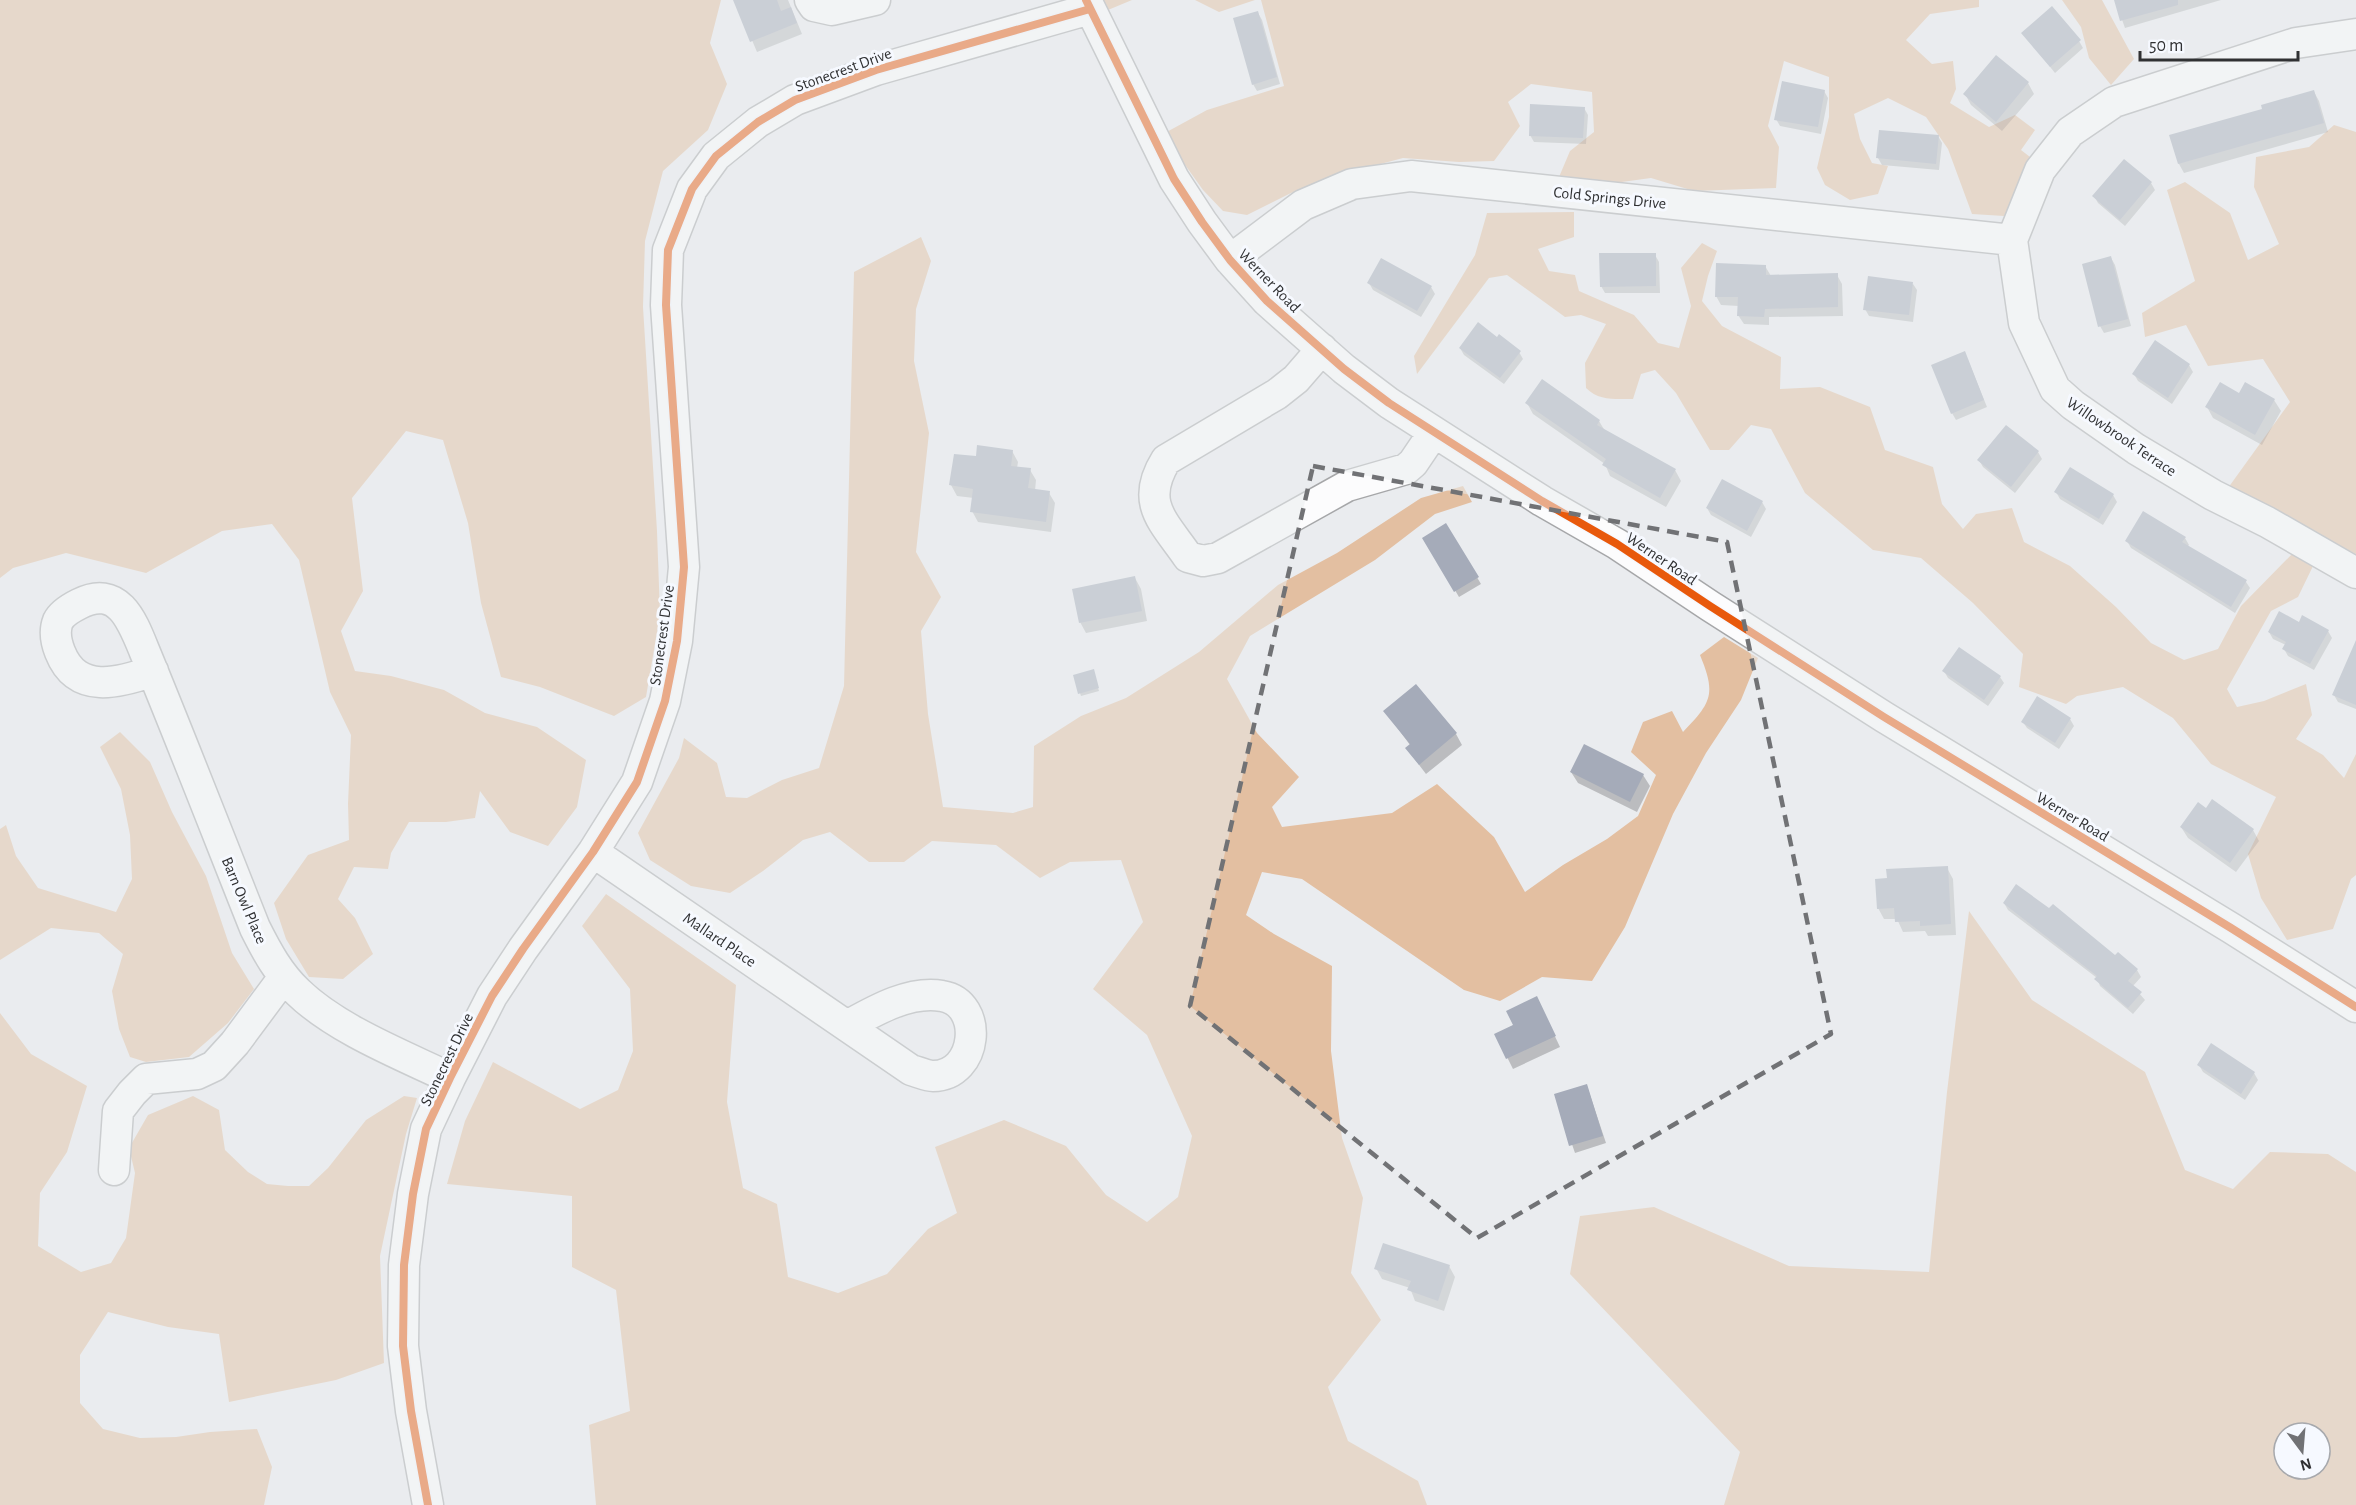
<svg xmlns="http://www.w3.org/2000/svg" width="2356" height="1505" font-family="'Alegreya Sans',sans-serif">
<rect width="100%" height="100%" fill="#eaecef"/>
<path fill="#e3bfa1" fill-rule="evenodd" d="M0 0H721L710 43 727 84 708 130 663 171 645 241 643 307 657 531 660 614 646 697 614 716 540 687 501 677 481 603 468 523 443 440 406 431 352 498 363 591 341 631 355 671 391 676 444 690 485 713 537 727 586 760 577 807 548 846 510 832 480 791 475 818 446 822H409L391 853 388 869 354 867 338 899 355 918 373 954 343 979 309 977 286 939 274 903 308 855 349 840 348 804 351 735 330 692 299 560 272 524 222 531 146 573 66 553 13 568 0 578Z
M1103 0H1132L1108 10Z
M1195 0H1255L1219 12Z
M1261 0H1979V7L1930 14 1906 40 1932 64 1953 61 1956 89 1950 103 1989 127 2015 115 2035 130 2021 150 2034 160 2004 216 1972 214 1948 149 1926 117 1888 98 1854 114 1860 139 1872 163 1888 166 1878 194 1850 200 1825 185 1817 168 1829 117V77L1784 61 1768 126 1779 147 1776 188 1694 191 1651 178 1600 185 1559 177 1570 151 1594 132 1592 92 1531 84 1508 102 1520 126 1494 161 1459 162 1403 158 1339 175 1291 193 1247 215 1223 211 1203 190 1163 134 1207 110 1284 86Z
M2062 0H2102L2134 59 2111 85 2089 58 2081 27Z
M2334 125 2356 132V554L2228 488 2290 402 2263 359 2208 366 2186 325 2145 337 2142 313 2195 281 2167 190 2185 182 2230 213 2248 260 2279 244 2254 187 2256 157 2309 147Z
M1574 212V237L1538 249 1549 271 1575 275 1579 291 1634 315 1658 343 1679 348 1691 306 1681 268 1702 243 1717 251 1708 276 1702 301 1722 326 1781 357 1780 389 1820 387 1870 407 1885 450 1933 467 1942 504 1963 529 1976 514 2012 508 2024 542 2070 566 2116 607 2151 643 2184 660 2218 649 2241 606 2293 553 2314 564 2298 597 2271 611 2227 689 2237 707 2264 701 2306 684 2312 715 2296 739 2323 755 2344 778 2356 754V875L2351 879 2333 929 2287 940 2261 898 2248 854 2276 797 2211 764 2173 718 2123 687 2077 696 2066 704 2019 687 2023 654 1973 603 1921 558 1873 550 1805 493 1771 429 1751 425 1729 450H1710L1676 393 1655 370 1641 374 1633 399C1615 399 1599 401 1586 388L1585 363 1606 324 1581 315 1565 317 1507 275 1489 278 1417 374 1414 356 1475 255 1487 213Z
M921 237 931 261 916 309 914 361 929 433 916 552 941 597 921 631 928 714 943 807 1013 813 1033 807 1034 746 1081 716 1126 698 1199 652 1278 585 1337 553 1421 498 1463 486 1472 502 1435 514 1375 560 1250 636 1227 679 1257 733 1299 777 1272 807 1282 827 1392 813 1437 784 1494 837 1525 892 1563 865 1607 839 1638 816 1656 775 1631 752 1643 722 1672 711 1683 732C1712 702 1716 694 1700 655L1724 637 1758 658 1741 700 1706 753 1673 814 1625 927 1592 981 1542 977 1500 1001 1464 990 1302 879 1262 872 1246 915 1274 934 1332 966 1331 1051 1342 1138 1363 1198 1351 1273 1381 1320 1328 1387 1348 1441 1418 1481 1427 1505H596L589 1425 630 1411 616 1290 572 1267V1196L447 1184 465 1121 493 1062 580 1109 618 1090 633 1051 630 989 582 926 606 894 736 985 727 1102 743 1188 777 1204 788 1277 838 1293 887 1274 928 1229 957 1213 935 1147 1004 1120 1066 1146 1106 1195 1147 1222 1178 1197 1192 1136 1147 1035 1093 989 1143 922 1121 860 1070 862 1040 878 996 845 932 841 904 862H869L830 832 803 840 763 871 730 893 691 886 650 860 638 833 679 758 684 738 717 763 726 797 747 798 782 780 819 768 844 686 854 272Z
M120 732 150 762 172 812 206 876 232 953 254 989 228 1023 189 1057 146 1062 130 1057 119 1029 112 991 123 954 99 933 51 928 0 960V829L6 825 16 856 38 888 116 912 132 879 130 835 121 789 100 747Z
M1969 911 2032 1000 2145 1072 2185 1170 2233 1189 2270 1152 2328 1154 2356 1172V1505H1724L1740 1452 1570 1274 1580 1216 1654 1207 1789 1266 1929 1272 1947 1092ZM2284 1433H2320V1469H2284Z
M0 1013 31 1054 87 1086 67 1152 40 1193 38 1246 81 1272 111 1263 126 1238 135 1173 129 1148 148 1115 193 1096 219 1110 225 1150 248 1172 267 1184 288 1186H309L328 1168 366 1120 404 1096 417 1098 406 1134 380 1256 384 1363 336 1380 229 1402 219 1334 168 1327 108 1312 80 1355V1403L103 1429 140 1438 176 1437 210 1432 257 1429 272 1467 264 1505H0Z"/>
<path fill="#0003" d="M735 0H788L802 34 757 52Z
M2115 0H2221L2125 28Z
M1258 13 1262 20 1280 84 1257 91 1253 84Z
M2023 33 2079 41 2083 48 2055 73Z
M1997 57 2028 83 2034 94 2002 131 1971 105 1965 94Z
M1824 91 1828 98 1821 134 1780 126 1776 119Z
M2314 92 2319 101 2328 132 2184 173 2179 164 2171 136 2263 110Z
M1584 108 1588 115 1586 144 1534 142 1530 135Z
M1938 136 1942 143 1939 170 1882 165 1878 158Z
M2151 183 2155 190 2125 226 2098 203 2094 196Z
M1655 255 1659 262 1660 293H1605L1601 286Z
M2111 258 2115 265 2131 326 2104 333 2100 326Z
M1765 266 1771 276 1837 275 1842 284 1843 316 1769 317V325L1744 324 1738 315 1739 306 1721 305 1716 296Z
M1369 283 1431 287 1435 294 1421 317 1373 290Z
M1913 284 1917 290 1913 322 1869 316 1865 309Z
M2155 342 2189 365 2193 372 2172 404 2138 381 2134 374Z
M1460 348 1519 352 1523 359 1504 384 1464 355Z
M1968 360 1987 407 1956 420 1952 413Z
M2240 395 2274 400 2281 411 2262 445 2213 418 2207 407Z
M1527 403 1599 421 1605 431 1675 470 1681 481 1666 507 1610 476 1605 464 1533 414Z
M1012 451 1018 462 1017 468 1030 470 1036 480 1035 491 1049 493 1055 503 1051 532 978 522 972 511 974 498 957 496 951 485 977 458Z
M2038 452 2042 459 2015 493 1983 467 1979 460Z
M2056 492 2113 495 2117 502 2103 525 2060 499Z
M1762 502 1766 509 1751 537 1711 515 1707 508Z
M1446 525 1481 584 1459 597 1424 538Z
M2185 538 2189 545 2187 547 2246 582 2250 588 2235 613 2131 548 2127 541Z
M1135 578 1141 589 1147 621 1086 633 1080 622Z
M2299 624 2328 631 2332 638 2314 670 2288 656 2284 649 2286 645 2273 639 2269 632Z
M2356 670V709L2338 702 2334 695Z
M1944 671 2000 677 2004 683 1988 706 1948 678Z
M1094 674 1099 691 1081 696 1080 693Z
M1385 711 1456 734 1462 745 1426 774 1407 749 1410 745Z
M2070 719 2074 726 2059 749 2027 728 2023 722Z
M1571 772 1643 775 1650 786 1637 812 1578 783Z
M2206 810 2253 830 2259 841 2236 872 2188 838 2181 827Z
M1947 868 1953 879 1956 935 1928 936 1925 931 1903 932 1897 919H1884L1878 908Z
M2004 903 2115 957 2137 970 2141 977 2133 986 2145 1000 2133 1014 2100 986 2097 978 2008 910Z
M1542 1009 1560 1047 1513 1069 1496 1035Z
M2199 1065 2254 1073 2258 1080 2245 1100 2203 1072Z
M1587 1086 1606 1143 1575 1153 1555 1095Z
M1449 1266 1455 1277 1444 1311 1415 1301 1410 1288 1382 1279 1376 1268Z"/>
<path fill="#a5abb9" d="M733 0H777L781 11 791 7 797 23 750 42Z
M2114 0H2178V5L2120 21Z
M2052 6 2081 40 2050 67 2021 33Z
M1258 11 1277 77 1252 85 1233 18Z
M1996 55 2029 82 1996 122 1963 94Z
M1782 81 1825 90 1818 127 1774 120Z
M2314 90 2324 123 2178 164 2169 135 2262 109 2261 105Z
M1530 104 1585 107 1583 138 1529 136Z
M1879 130 1939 135 1936 164 1876 158Z
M2124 159 2152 182 2120 220 2092 196Z
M1599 253H1656V286L1600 287Z
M2111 256 2128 319 2098 327 2082 264Z
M1381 258 1432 286 1417 311 1367 283Z
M1716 263 1766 265V275L1838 273V307L1765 309 1764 317 1737 316 1738 297H1715Z
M1868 276 1913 282 1909 315 1863 310Z
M1478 322 1497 337 1499 334 1521 351 1500 378 1459 348Z
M2155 340 2190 364 2168 398 2132 374Z
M1965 351 1984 400 1951 414 1931 365Z
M1542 379 1600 420 1597 425 1676 469 1660 498 1602 465 1606 459 1525 403Z
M2220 382 2239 393 2245 382 2275 399 2255 435 2205 407Z
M2006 425 2039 451 2011 487 1977 460Z
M977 445 1013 450 1011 466 1031 468 1028 488 1050 491 1046 522 970 512 973 489 949 485 954 454 976 456Z
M2070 467 2114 494 2099 519 2054 492Z
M1722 479 1763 501 1747 531 1706 508Z
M2143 511 2186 537 2182 542 2247 580 2231 607 2125 541Z
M1446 523 1479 577 1454 592 1422 538Z
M1135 576 1142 611 1079 623 1072 589Z
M2279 611 2299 622 2302 615 2329 630 2310 664 2282 649 2286 642 2268 632Z
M2356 640V705L2332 695Z
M1959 647 2001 676 1984 700 1942 671Z
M1094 669 1099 688 1078 694 1073 675Z
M1416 684 1457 733 1419 765 1405 748 1410 744 1383 711Z
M2037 696 2071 718 2055 743 2021 722Z
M1584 744 1644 774 1630 802 1570 772Z
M2212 799 2254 829 2230 863 2180 827 2198 802 2206 808Z
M1948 866 1951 924 1920 926V921L1895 922 1894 908 1877 909 1875 879 1887 878 1886 869Z
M2016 884 2049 908 2053 904 2115 955 2118 952 2138 969 2128 981 2142 992 2128 1008 2094 979 2097 976 2003 903Z
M1537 996 1556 1036 1506 1059 1494 1034 1513 1025 1506 1011Z
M2211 1043 2255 1072 2241 1094 2197 1065Z
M1587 1084 1603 1136 1569 1146 1554 1094Z
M1383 1243 1450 1265 1438 1301 1407 1290 1411 1281 1374 1269Z"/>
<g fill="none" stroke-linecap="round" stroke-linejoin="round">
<g stroke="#a6a7a9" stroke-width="33">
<path id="minor" d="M810 0 814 6 832 10 875 0
M1086 0 1174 179 1202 222 1230 260 1267 301 1344 369 1389 403 1542 501 1617 544 1710 606 1884 717 2231 928 2356 1007
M2356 34 2296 43 2114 102 2070 132 2040 170 2012 240 2024 323 2055 389 2073 405 2136 449 2213 495 2267 522 2356 573
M1230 260 1303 205 1352 184 1411 176 2012 240
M1322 349 1296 379 1277 394 1166 460C1139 503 1164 522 1188 557L1203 561 1218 558 1347 486 1406 469 1413 463 1434 432
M153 671C119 683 77 695 60 652 56 642 54 631 58 621 62 613 71 608 79 604 118 584 132 620 144 650 182 742 218 835 255 928 267 952 279 974 298 992 336 1029 402 1055 450 1078
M593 852 911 1070C918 1072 927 1076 933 1076 978 1076 985 1003 942 996 910 990 874 1011 847 1026
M114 1170 118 1111 132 1093 146 1079 197 1074 214 1066 235 1043 284 977
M428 1505 411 1411 403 1346 404 1265 413 1194 426 1129 450 1078 492 996 523 949 593 852 637 782 665 701 677 641 684 567 666 305 668 250 692 189 716 156 758 122 795 100 876 70 1090 9"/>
</g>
<use href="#minor" stroke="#fcfcfd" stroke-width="30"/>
<g stroke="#f6f9ff" stroke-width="11">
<path id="cycleway" d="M1086 0 1174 179 1202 222 1230 260 1267 301 1344 369 1389 403 1542 501 1617 544 1710 606 1884 717 2231 928 2356 1007
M428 1505 411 1411 403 1346 404 1265 413 1194 426 1129 450 1078 492 996 523 949 593 852 637 782 665 701 677 641 684 567 666 305 668 250 692 189 716 156 758 122 795 100 876 70 1090 9"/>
</g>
<use href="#cycleway" stroke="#e8590c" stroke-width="8"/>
</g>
<path d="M0 0H2356V1505H0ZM1313 466 1727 542 1831 1034 1477 1238 1190 1006Z" fill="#eaecef" fill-opacity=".55" fill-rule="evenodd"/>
<path fill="none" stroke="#717275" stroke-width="4.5" stroke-dasharray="12 8" stroke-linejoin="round" d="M1313 466 1727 542 1831 1034 1477 1238 1190 1006Z"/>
<g text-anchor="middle" stroke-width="6" stroke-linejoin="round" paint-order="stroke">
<g font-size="16" fill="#303133" stroke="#f6f9ff">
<text transform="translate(843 69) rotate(-20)" y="6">Stonecrest Drive</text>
<text transform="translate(1610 197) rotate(6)" y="6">Cold Springs Drive</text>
<text transform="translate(1270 280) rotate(46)" y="6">Werner Road</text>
<text transform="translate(2122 436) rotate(34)" y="6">Willowbrook Terrace</text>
<text transform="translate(1662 558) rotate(34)" y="6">Werner Road</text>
<text transform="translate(661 635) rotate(-82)" y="6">Stonecrest Drive</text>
<text transform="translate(2073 816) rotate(31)" y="6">Werner Road</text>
<text transform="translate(245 900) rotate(67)" y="6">Barn Owl Place</text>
<text transform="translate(720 939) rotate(34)" y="6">Mallard Place</text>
<text transform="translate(446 1059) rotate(-64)" y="6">Stonecrest Drive</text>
</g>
</g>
<g transform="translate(2302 1451) rotate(164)"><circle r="28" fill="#f6f9ff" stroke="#a7a9ad" stroke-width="1.5"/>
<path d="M0-4.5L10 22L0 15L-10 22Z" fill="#717275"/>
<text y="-9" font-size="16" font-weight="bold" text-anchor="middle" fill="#303133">N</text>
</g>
<path d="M2140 51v9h158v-9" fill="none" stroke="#303133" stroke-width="3"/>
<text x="2149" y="51" font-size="18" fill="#303133" stroke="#f6f9ff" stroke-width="4.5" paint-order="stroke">50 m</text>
</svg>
